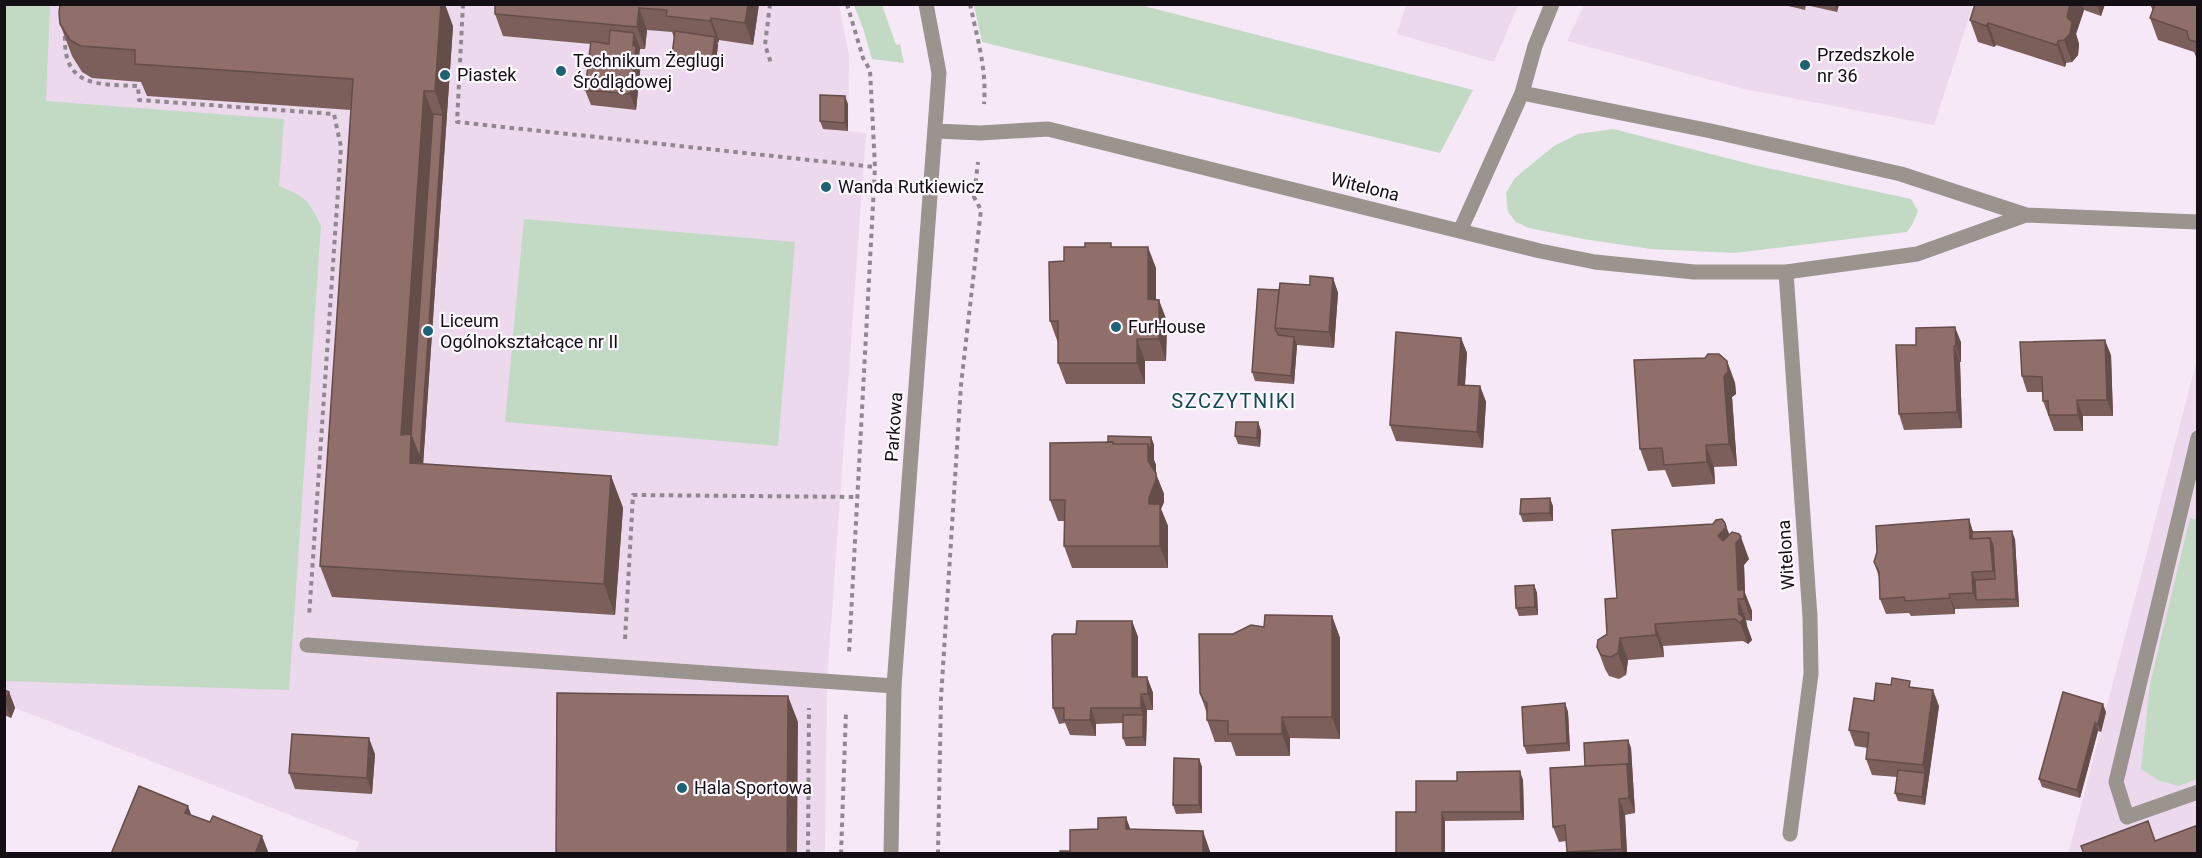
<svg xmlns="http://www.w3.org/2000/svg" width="2202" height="858" font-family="Roboto,sans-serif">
<rect width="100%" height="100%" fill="#f6e8f6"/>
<path fill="#ecd9ed" d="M4 5H839L849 56 848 131 866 133 827 681 825 853H355L359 842 5 704Z
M1406 5V4L1518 5 1494 62 1397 34Z
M1584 5H1973L1934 125 1744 89 1567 41Z
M2197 359V853L2068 854 2081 806Z"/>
<path fill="#c2d9c3" d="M4 5H50L46 101 284 119 279 186C307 198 308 199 321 226L289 690 5 681Z
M854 5H882L896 45 900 44 904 63 872 59 863 28Z
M974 5H1140L1473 90 1440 153 982 42Z
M1613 129 1758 166 1911 199 1918 211 1913 223 1907 232 1734 253 1651 249 1583 239 1529 228 1516 222 1508 212 1506 193 1515 178 1554 146 1578 134Z
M524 219 795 242 778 446 505 422Z
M2190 518 2198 520V779L2178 786 2158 780 2141 769 2150 684Z"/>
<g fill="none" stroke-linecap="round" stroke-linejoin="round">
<path stroke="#918791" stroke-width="4" stroke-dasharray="4.5 4.5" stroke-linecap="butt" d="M463 4 457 122 875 167
M770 4 765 45 771 63
M847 4 863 58 870 70 875 167 849 653
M970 4C977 37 987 70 984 104
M65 36C63 88 99 84 138 86L139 100 334 114 341 147 309 617
M625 639 633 495 857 497
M808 854 809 708
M841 854 846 711
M938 854 941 698 961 385 981 210 974 197 978 162"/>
<path stroke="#9a938e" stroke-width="15" d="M2198 438 2116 782 2127 817 2198 792
M307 645 894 686"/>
<path stroke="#9a938e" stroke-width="15" d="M1522 93 1711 131 1901 174 2026 215
M937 131 980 133 1048 129 1540 251 1595 262 1694 272H1786L1917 254 2026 215 2198 222
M1460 231 1522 93 1535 46 1552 4
M1786 272 1810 617 1811 674 1790 834
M891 854 894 686 939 73 926 4"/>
</g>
<path fill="#7c5f5a" d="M495 4H759L753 45 719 40 718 43H717L718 45 715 69 675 63 672 55 674 38 672 32 647 30 645 49H640L639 56 641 62 636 110 591 105 585 90 591 44 503 36 495 14Z
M1780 4H1839L1837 12 1806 5 1805 10Z
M1975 4H2105L2101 16 2084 10 2076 34 2079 44 2078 55 2072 62 2066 63 2065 67 1996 45 1994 47 1978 42 1970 20Z
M2150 4H2198V62L2194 52 2158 40 2150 18 2153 11Z
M60 24 453 26 423 464 611 476 623 508 615 615 332 597 320 566 351 110 147 96 141 82 92 78 82 72 72 56Z
M848 104V131L823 129 820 121Z
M1112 247 1156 268V300L1167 321 1166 361H1145V384H1066L1058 363V343L1050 321 1064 261Z
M1333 278 1338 293 1334 348 1297 345 1294 384 1255 381 1252 372 1279 290 1310 285Z
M1461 338 1467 353 1465 385 1480 386 1486 402 1483 448 1396 441 1390 425Z
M1961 342V362H1960L1962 428 1904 430 1899 414 1916 345Z
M2111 355 2113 416H2083V431H2054L2043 401V392H2027L2022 376Z
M1727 361 1735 383 1736 394 1732 397 1737 466 1714 467 1715 484 1672 487 1665 470 1648 471 1640 449Z
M1258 422 1261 431 1260 447 1238 444 1235 436Z
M1151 437 1154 445V460L1156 465V474L1164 494V502L1161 509 1168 526V568H1072L1064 546V521H1058L1050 500 1108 442Z
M1553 506V521L1523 522 1520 514Z
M1969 519 1973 532 2015 539 2019 607 1955 609V614L1911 616 1909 613 1886 614 1880 599 1879 577 1874 562Z
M1730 534 1749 559 1744 565 1745 593 1752 611V621L1746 620 1747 626 1752 640 1748 644 1743 641 1663 646 1664 657 1628 660 1626 675 1619 679 1609 676 1605 669 1597 647 1607 634 1617 598Z
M1534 585 1537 593 1538 615 1519 616 1516 608Z
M1332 616 1340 638V739L1290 738V756H1236L1231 742H1215L1207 720V714L1200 693 1233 634 1264 627Z
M1132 621 1138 637V677H1147L1153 693V710H1147L1146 746H1126L1123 738V723L1096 724V736L1070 735 1065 723 1059 724 1053 708 1076 634Z
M1912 688 1939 706 1925 805 1898 801 1895 793 1897 777 1872 775 1866 759 1868 748 1855 746 1849 730 1874 701Z
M4 690 9 692 15 708 11 718 4 715Z
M1565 703 1568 712 1570 751 1527 754 1524 746Z
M2106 712 2101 732 2098 731 2080 798 2042 787 2039 779Z
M1628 740 1631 748 1635 813 1625 815 1627 854H1568L1566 841 1559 842 1553 827 1585 766Z
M375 754 372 794 295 789 289 773Z
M1199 759 1202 767V813L1176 814 1173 805Z
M1523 780 1524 820 1445 821 1416 812 1457 781Z"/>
<path fill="#654d4a" d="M441 4H445L453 26 423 466 410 463 401 435 424 91 436 122 443 115 435 91Z
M748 4H759L753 45 745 23Z
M1835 4H1839L1837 12Z
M2070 4H2082L2084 10 2076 34 2079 44 2078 55 2072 62 2064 40 2067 17Z
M2097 4H2105L2101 16Z
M639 8 647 30 645 49 637 27Z
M711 18 719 40 718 43 710 21Z
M1988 23 1996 45 1994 47 1986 26Z
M634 33 640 48 639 56 641 62 636 110 630 94Z
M715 37 718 45 715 69 712 60Z
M2058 41 2066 63 2065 67 2057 45Z
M845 96 848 104V131L845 123Z
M1148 247 1156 268V321L1148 299Z
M1333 278 1338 293 1334 348 1329 332Z
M1159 300 1167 321 1166 361 1159 339Z
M1955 327 1961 342V362L1956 346Z
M1294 337 1297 345 1294 384 1291 376Z
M1461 338 1467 353 1464 400 1458 385Z
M1137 339 1145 361V384L1137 363Z
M2105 340 2111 355 2113 416 2107 400Z
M1954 346 1960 362 1962 428 1957 412Z
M1727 361 1735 383 1736 394 1732 397 1737 466 1729 444 1724 376Z
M1480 386 1486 402 1483 448 1477 432Z
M2077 400 2083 416V431L2078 415Z
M1258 422 1261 431 1260 447 1257 438Z
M1151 437 1154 445V460L1156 465V474L1164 494V502L1161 509 1168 526V568L1160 546 1149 504 1148 444Z
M1706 445 1714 467 1715 484 1707 462Z
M611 476 623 508 615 615 604 584Z
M1550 498 1553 506V521L1550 513Z
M1969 519 1974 535 1975 546 1970 539Z
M1725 523 1733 544 1734 548 1718 536Z
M2012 531 2015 539 2019 607 2016 599Z
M1741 537 1749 559 1744 565 1745 593 1752 611V621L1744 599 1738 590 1736 543Z
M1990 538 1996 554 1998 587 1993 571Z
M1972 572 1978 588 1976 600 1973 593Z
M1534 585 1537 593 1538 615 1535 607Z
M1949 594 1955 609V614L1950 598Z
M1738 599 1746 620 1747 626 1752 640 1748 644 1740 623Z
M1332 616 1340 638V739L1332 717Z
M1132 621 1138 637V693L1132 677Z
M1655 624 1663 646 1664 657 1656 635Z
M1620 638 1628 660 1626 675 1618 653Z
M1147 677 1153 693V710L1148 694Z
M1933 690 1939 706 1925 805 1922 797 1925 773 1923 765Z
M9 692 15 708 11 718 5 702Z
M1141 694 1147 710 1146 746 1143 737V715L1141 708Z
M788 696 798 722 797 854H787Z
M1565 703 1568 712 1570 751 1567 743Z
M2103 704 2106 712 2101 732 2098 724Z
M1091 708 1096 724V736L1090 720Z
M1282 717 1290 738V756L1282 734Z
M2095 723 2098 731 2080 798 2077 790Z
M369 738 375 754 372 794 367 778Z
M1628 740 1631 748 1635 813 1629 798 1627 764Z
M1199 759 1202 767V813L1199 805Z
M1520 771 1523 780 1524 820 1521 812Z
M1619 799 1625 815 1627 854H1624L1622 849Z
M188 806 196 828 185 813Z
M1442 812 1445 821V854H1442Z
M1126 817 1134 839 1126 829Z
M1203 831 1211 854H1203Z
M262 836 269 854H255Z"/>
<path fill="#906e69" stroke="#654d4a" stroke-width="1.5" d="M60 4H441L435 91H424L401 435 411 434 410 463 611 476 604 584 320 566 353 79 135 64V50L81 46 70 40 60 24 59 13Z
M495 4H748L745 23 711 18 710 21 666 16 667 10 639 8 637 27 495 14Z
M1975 4H2070L2067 17 2072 22 2070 34 2064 40 2058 41 2057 45 1988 23 1986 26 1970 20Z
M2155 4H2198V42L2189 40 2187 31 2150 18Z
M610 30 634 33 633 46H636L630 94 585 90 591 41 609 44Z
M675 31 715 37 712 60 672 55Z
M820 95 845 96V123L820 121Z
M433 114 443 115 420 458 411 435Z
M1085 243H1111V247H1148V299L1159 300V339H1137V363H1058V321H1050L1049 262 1064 261V247H1085Z
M1310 276 1333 278 1329 332 1275 328 1280 283 1310 285Z
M1258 289 1279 290 1275 328 1278 335 1294 337 1291 376 1252 372Z
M1955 327 1956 346H1954L1957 412 1899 414 1896 345H1916V328Z
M1396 332 1461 338 1458 385 1480 386 1477 432 1390 425Z
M2105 340 2107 400H2077L2078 415H2049L2048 401H2043L2042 377 2022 376 2020 342Z
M1708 354H1719L1727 361 1728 372 1724 376 1729 444 1706 445 1707 462 1664 465 1662 448 1640 449 1634 360 1705 358Z
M1236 422H1258L1257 438 1235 436Z
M1108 436 1151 437V452L1148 444H1114L1113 442H1108Z
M1113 442V444H1148V461L1156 473V480L1149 498V504H1160V546H1064L1065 500H1050V443Z
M1550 498V513L1520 514 1521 499Z
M1722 519 1725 523 1726 527 1718 536 1723 541 1732 532 1739 534 1741 537 1736 543 1738 590H1744V599H1738L1739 614 1744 618 1740 623 1735 619 1655 624 1656 635 1620 638 1618 653 1611 657 1601 655 1597 647 1598 640 1607 634 1605 599 1617 598 1612 530 1713 524 1716 520Z
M1969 519 1970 539 1990 538 1993 571 1972 572 1973 593 1949 594 1950 598 1905 601 1904 597 1880 599 1879 572 1874 562 1877 552 1876 526Z
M2012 531 2016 599 1976 600 1975 580 1995 579 1993 546 1990 538 1972 539V532Z
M1534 585 1535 607 1516 608 1515 586Z
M1265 615 1332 616V717H1282V734H1228V721L1207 720V703L1204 701 1200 693 1199 634H1233L1251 625 1264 627Z
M1077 621H1132V677H1147L1148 694H1141V708H1091L1090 720H1064V708H1053L1052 636 1054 634H1076Z
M1892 678 1910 681 1909 687 1933 690 1923 765 1866 759 1869 733 1849 730 1854 698 1874 701 1876 683 1891 685Z
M4 690 9 692 5 702H4Z
M2063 692 2103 704 2098 724 2095 723 2077 790 2039 779Z
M557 693 788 696 787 854H556Z
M1565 703 1567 743 1524 746 1522 707Z
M1123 715H1143V737L1123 738Z
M292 734 369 738 367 778 289 773Z
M1628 740 1629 771 1627 764 1585 766 1584 743Z
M1174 758 1199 759V805H1173Z
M1627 764 1629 798 1619 799 1622 849 1567 852 1565 825 1553 827 1550 768Z
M1898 770 1925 773 1922 797 1895 793Z
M1520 771 1521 812H1442V854H1396V812H1416V781H1457V772Z
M139 786 188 806 185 813 210 822 213 816 262 836 255 854H111Z
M1126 817V829L1203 831V854H1060V851H1070V830L1098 829V818Z
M2148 821 2155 841 2198 825V854H2084L2081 846Z"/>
<g fill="#1c6272" stroke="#fef9fe" stroke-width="2">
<circle cx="1805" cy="65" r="6"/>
<circle cx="561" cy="71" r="6"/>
<circle cx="445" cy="75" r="6"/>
<circle cx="826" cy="187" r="6"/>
<circle cx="1116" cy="327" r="6"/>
<circle cx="428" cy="331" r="6"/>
<circle cx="682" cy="788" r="6"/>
</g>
<g text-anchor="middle" stroke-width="4.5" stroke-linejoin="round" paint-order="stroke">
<g font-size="18" fill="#130f14" stroke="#fef9fe" text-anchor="start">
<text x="1817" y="61">Przedszkole<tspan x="1817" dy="21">nr 36</tspan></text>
<text x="573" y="67">Technikum Żeglugi<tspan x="573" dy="21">Śródlądowej</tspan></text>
<text x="457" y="81">Piastek</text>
<text x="838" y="193">Wanda Rutkiewicz</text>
<text x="440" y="327">Liceum<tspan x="440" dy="21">Ogólnokształcące nr II</tspan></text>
<text x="1128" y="333">FurHouse</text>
<text x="694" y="794">Hala Sportowa</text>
</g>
<g font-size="18" fill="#130f14" stroke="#fef9fe">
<text transform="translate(1365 187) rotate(14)" y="6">Witelona</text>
<text transform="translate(894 427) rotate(-86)" y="6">Parkowa</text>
<text transform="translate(1786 555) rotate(-94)" y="6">Witelona</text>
</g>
<g font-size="20" letter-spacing="1.5" fill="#124a57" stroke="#fef9fe">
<text x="1234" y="408">SZCZYTNIKI</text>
</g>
</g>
<rect width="2202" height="858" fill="none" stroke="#130f14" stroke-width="12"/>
</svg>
